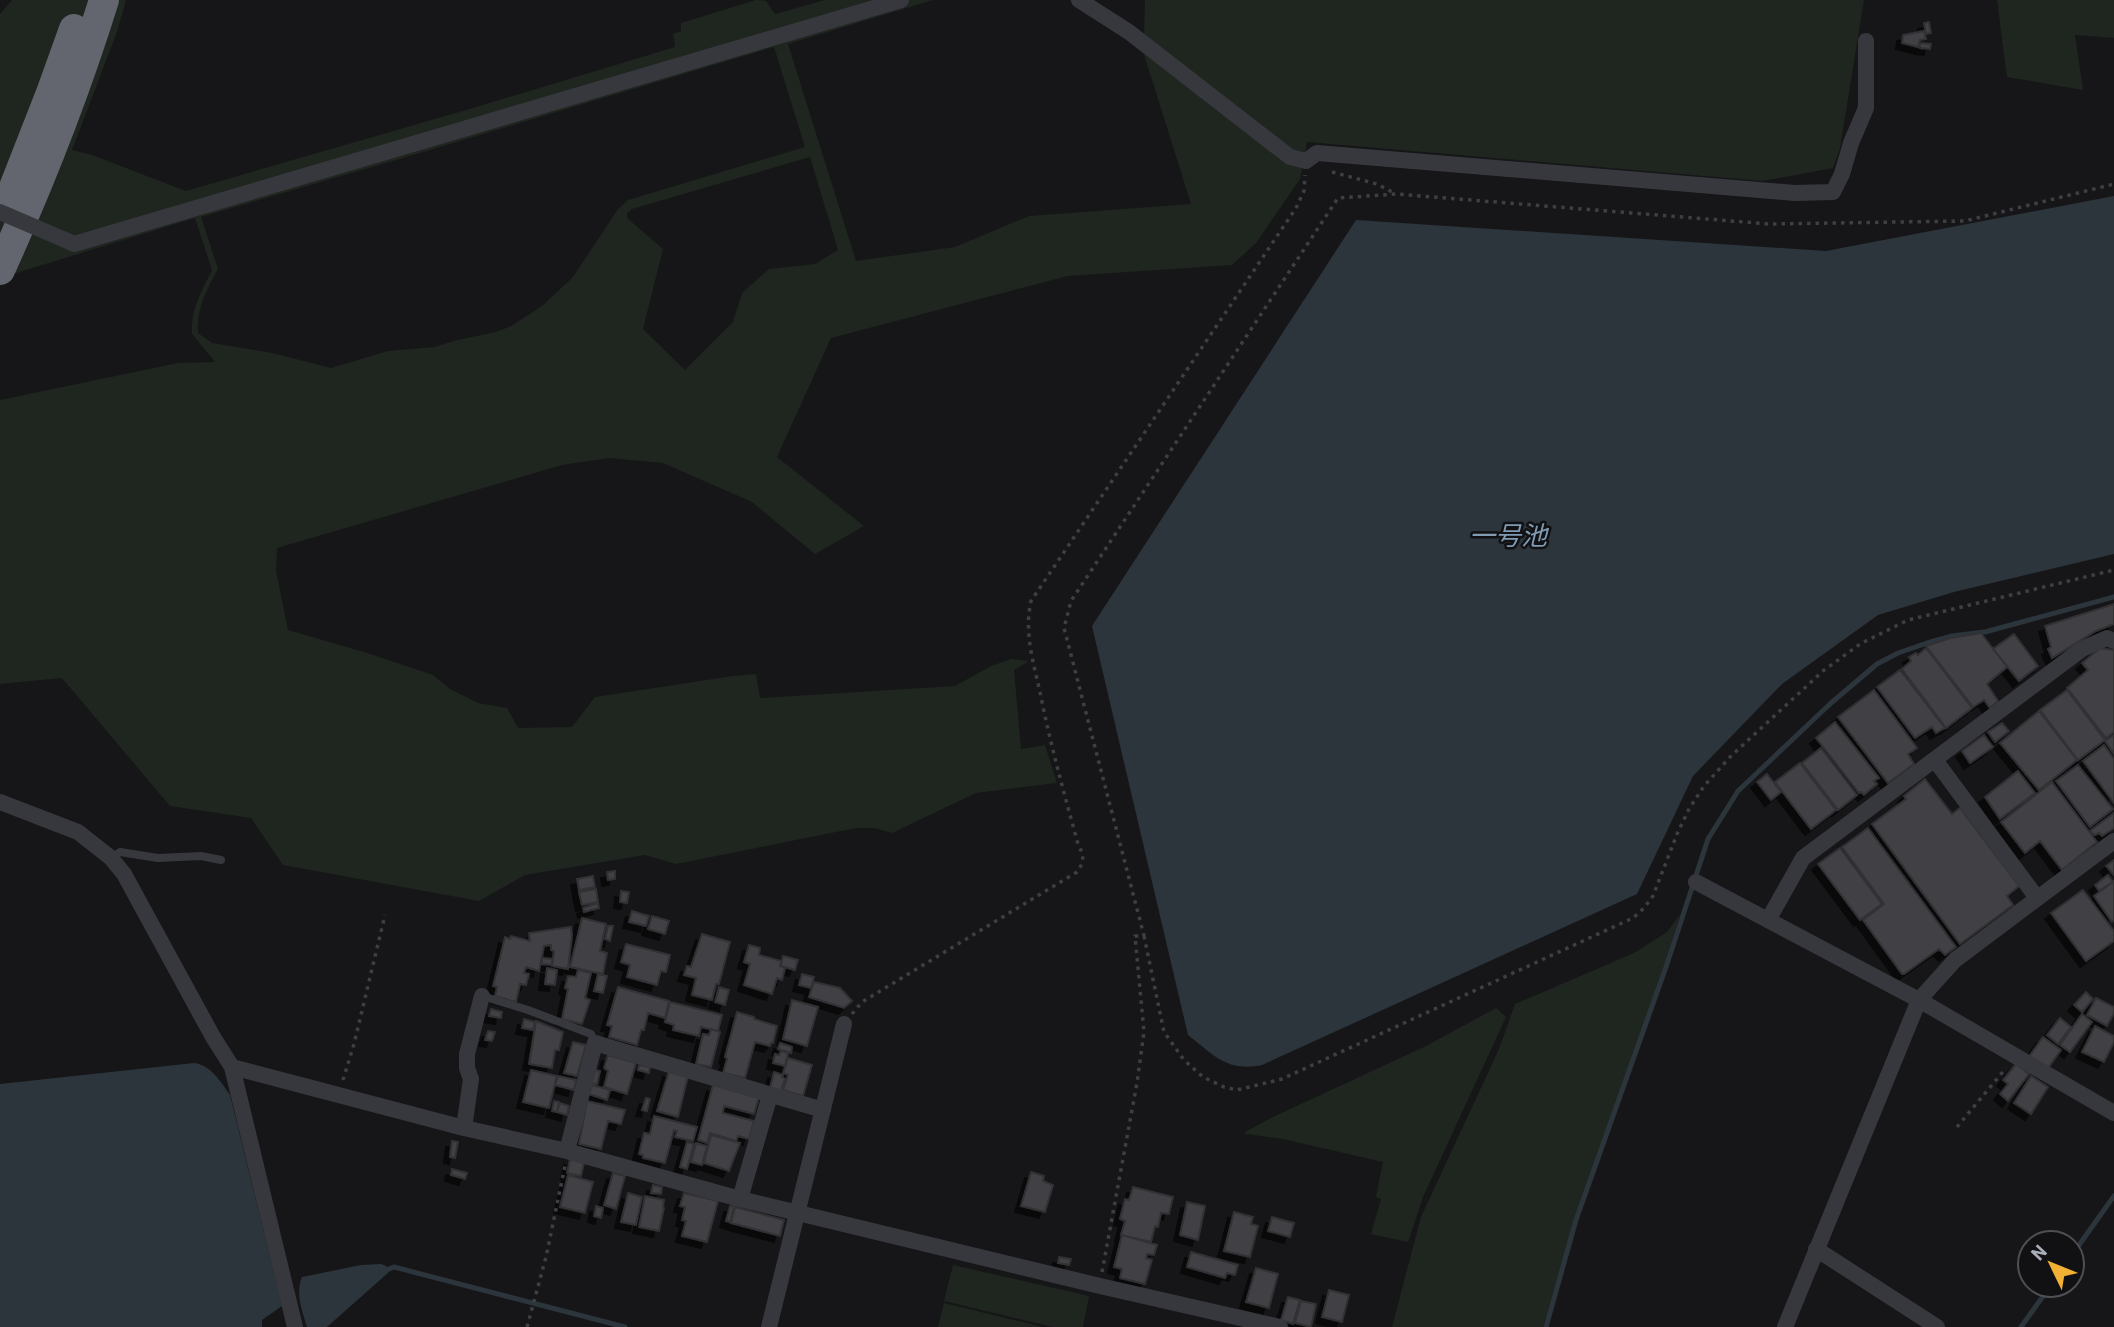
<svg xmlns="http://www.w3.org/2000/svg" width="2114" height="1327" font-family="Barlow,'Noto Sans JP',sans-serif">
<defs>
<filter id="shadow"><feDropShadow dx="-6" dy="6" stdDeviation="0" flood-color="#0009"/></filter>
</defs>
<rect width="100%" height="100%" fill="#161618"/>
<path fill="#1e261f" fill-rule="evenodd" d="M12 0H126L117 32 72 150 92 155 186 191 473 108 675 47 673 34 681 31V23L756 0 766 1 775 14 825 0H933L788 44 856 261 955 247 1029 216 1191 204 1143 51 1080 5 1069 0H1089L1144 35 1145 0H1864L1840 148 1833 168 1763 181 1307 142 1300 179 1256 243 1232 265 1068 276 831 338 777 457 864 526 815 554 752 502 663 463 609 458 562 465 277 548 276 571 288 630 364 652 433 675 450 689 478 703 507 708 518 728 572 727 595 697 733 676 756 674 760 698 955 686 991 666 1011 659 1029 661 1014 670 1021 749 1045 745 1057 783 976 793 892 833 875 828H856L676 864 645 855 525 875 479 901 283 865 251 818 170 806 62 678 0 684V400L178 363 215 362 192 334C190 310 202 291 212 270L195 218 0 278V14ZM774 47 805 147 628 200 618 209 573 277 542 306 511 326 496 332 457 340 435 347 388 351 331 368 272 353 212 343 198 333C196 309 207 289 218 269L201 217 403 158ZM810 157 838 250 815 264 769 269 742 293 733 322 685 370 643 329 663 249 627 218V213L632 209Z
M1997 0H2114V38L2075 35 2083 90 2007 77Z
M1680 914 1657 991 1578 1209 1543 1327H1392L1421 1217 1499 1049 1515 1004 1634 953 1667 932Z
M1496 1008 1506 1017 1423 1197 1408 1242 1371 1234 1381 1199 1376 1197 1383 1162 1283 1139 1246 1134 1245 1132 1273 1117 1426 1046Z
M953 1265 1089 1296 1083 1327H1053L944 1301Z
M944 1303 1043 1327H938Z"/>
<path fill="#2c353c" d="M2114 196V554L1954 592 1878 615 1782 684 1693 776 1637 894 1262 1065C1227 1072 1215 1056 1188 1035L1092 626 1356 220 1826 251Z
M194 1063C211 1065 221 1082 230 1095L282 1306 262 1320V1327H0V1084Z
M381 1264 386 1266 389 1272 327 1327H307C302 1310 295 1294 302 1277L361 1265Z"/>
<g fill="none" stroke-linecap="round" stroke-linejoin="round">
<path stroke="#2c353c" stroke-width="5" d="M2072 1255 2114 1196
M381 1272 394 1267 625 1327
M1546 1327 1576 1220 1666 967 1708 839 1738 791 1831 703 1877 664 1898 653 1927 643 1952 636 1985 632 2114 597
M2021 1327 2051 1285"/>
</g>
<path fill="#404145" stroke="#303034" stroke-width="2" filter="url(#shadow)" d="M1929 22 1931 33 1926 34 1924 23Z
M1924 31 1926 39 1920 40 1918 47 1902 43 1903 35Z
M1920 43 1931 44 1930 49 1920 48Z
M2114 604V624L2096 631 2052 658 2048 649 2051 647 2045 626Z
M1981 633 2007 667 1987 684 1998 701 1990 708 1984 700 1973 707 1926 646 1951 638Z
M2014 634 2038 666 2019 681 1993 649Z
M1926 648 1972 708 1946 728 1902 669 1911 661 1909 657 1916 653 1918 655Z
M2100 648 2114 650V732L2106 738 2067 688 2088 670 2082 663Z
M1900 670 1945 728 1936 733 1932 727 1915 738 1877 687Z
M1874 690 1917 748 1908 754 1914 764 1888 783 1838 717Z
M2067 690 2105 740 2078 760 2040 710Z
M2039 711 2077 760 2039 790 2000 743Z
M1835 722 1879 778 1874 781 1877 784 1864 795 1861 792 1859 793 1816 738Z
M2002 723 2009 731 1995 742 1988 732Z
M1984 735 1993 747 1970 763 1962 751Z
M2114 735V754L2105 741Z
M2104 745 2114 759V803L2083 761Z
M1821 748 1857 795 1838 810 1802 763Z
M1800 763 1836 810 1811 829 1775 782Z
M2078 765 2113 809 2090 827 2056 781Z
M2018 771 2035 793 2000 819 1985 797Z
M1767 774 1781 792 1771 800 1757 782Z
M1925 779 1952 814 1960 808 2019 886 2007 896 2013 905 1960 944 1872 824 1906 799 1904 796Z
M2052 782 2097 842 2062 870 2040 841 2025 853 2001 822Z
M2114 813V828L2102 836 2099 833 2095 835 2091 832V830Z
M1868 828 1956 947 1945 955 1939 949 1904 974H1902L1863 920 1884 904 1842 847Z
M1840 848 1882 904 1860 920 1818 864Z
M2114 860V875L2106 866Z
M615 871V879L608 880 607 872Z
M2108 875 2113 882 2099 891 2095 885Z
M593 876 595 887 579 890 577 879Z
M2114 881V920L2112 922 2094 896Z
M596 889 598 902 582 905 579 892Z
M2083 890 2114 931V941L2086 961 2051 913Z
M621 891 629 892 627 903 620 902Z
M598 903 599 908 584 912 583 908Z
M632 911 649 916 646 926 629 922Z
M652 916 669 921 665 934 648 929Z
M582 918 606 924 600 951 607 953 603 974 570 967Z
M608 926H613L610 941 605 939Z
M571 927 572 935 568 969 552 966 554 951 551 950V945L544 946 539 971 526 967 524 973 529 974 526 985 520 984 516 1002 495 996 497 987 493 986 505 937 510 939 511 936 530 941 529 933Z
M702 934 730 942 719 984H716L712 1000 692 995 696 978 684 975 687 966 691 967Z
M626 944 670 955 666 972 661 971 657 985 627 977 630 965 621 962Z
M749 945 760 948 759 955 781 961 780 966 785 968 782 980 777 978 772 994 744 985 750 964 744 962Z
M783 956 798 960 795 970 781 966Z
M542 958 552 959V965L542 964Z
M547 968 557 970 555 985 545 984Z
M578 970 591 973 585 998 590 1000 582 1024 562 1019 568 989 565 988 568 976 576 977Z
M598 974 607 976 603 993 594 991Z
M802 974 814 977 811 988 799 985Z
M814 982 840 988 852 1001 844 1008 809 997Z
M618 987 669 1001 665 1018 648 1013 644 1030H641L637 1045 609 1037 612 1026 607 1025Z
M719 987 729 990 725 1005 715 1002Z
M2086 992 2093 999 2082 1012 2074 1005Z
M2096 998 2114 1007V1013L2107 1026 2087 1015Z
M792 1000 818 1007 807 1046 783 1039Z
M670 1002 722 1015 718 1031 701 1027 699 1036 673 1030 674 1025 665 1022Z
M491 1009 502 1012 501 1018 489 1016Z
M737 1012 754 1017V1019L777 1026 773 1043H771L770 1046 755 1042 745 1078 723 1073 727 1059 725 1057Z
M2082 1014 2092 1022 2070 1052 2060 1045Z
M2060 1018 2071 1027 2058 1044 2047 1035Z
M524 1019 535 1022 533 1030 522 1028Z
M536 1021 563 1032 559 1050H555L552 1068 529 1064Z
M2095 1026 2114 1036V1042L2104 1062 2082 1052Z
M711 1029 720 1032 711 1067 696 1064 703 1034 709 1035Z
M488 1031 495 1032 492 1041 485 1040Z
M2043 1037 2061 1050 2046 1071 2028 1058Z
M573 1042 586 1045 577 1076 564 1073Z
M780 1043 792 1047 791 1053 778 1049Z
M781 1051 788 1053 785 1066 773 1063 775 1054 779 1055Z
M608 1055 636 1063 627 1094 604 1087 608 1071 604 1068Z
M788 1058 812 1065 803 1096 783 1090 788 1075 783 1073Z
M2016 1064 2029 1074 2008 1101 2000 1094 2008 1084 2003 1080Z
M639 1065 650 1067 649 1073 638 1070Z
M531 1070 557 1076 549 1108 523 1102Z
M595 1070 600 1071 597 1084 591 1083Z
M669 1071 688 1076 678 1117 657 1111Z
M774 1072 783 1075 782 1077 785 1079 781 1091 770 1088Z
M558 1076 576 1080 574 1090 555 1085Z
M2031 1076 2048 1087 2031 1114 2014 1103Z
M592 1085 610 1090 607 1100 589 1094Z
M713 1085 759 1097 754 1114 724 1106 723 1111V1113L754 1121 749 1139 738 1136 736 1141 710 1133 707 1143 698 1140Z
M646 1098 650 1099 647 1111 642 1110Z
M554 1101 559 1102 557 1112 552 1111Z
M587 1101 625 1110 621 1124 608 1121 601 1149 579 1144Z
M560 1103 569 1106 567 1115 557 1112Z
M654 1116 697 1127 693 1141 675 1137 677 1131 674 1130 665 1163 643 1158V1155L639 1154 644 1133 650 1134Z
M711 1135 740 1143 729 1171 704 1163Z
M452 1141 458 1142 455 1158 450 1157Z
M687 1142 694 1144 687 1169 680 1167Z
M696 1143 707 1146 702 1165 691 1162Z
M570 1159 584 1163 581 1176 567 1173Z
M452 1169 467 1173 465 1179 451 1175Z
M1031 1172 1044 1176 1043 1181 1053 1185 1045 1212 1021 1206Z
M613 1173 625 1176 616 1209 604 1205Z
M568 1175 593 1182 585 1213 560 1207Z
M653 1185 662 1187 661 1194 651 1193Z
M1133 1187 1173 1197 1169 1214 1161 1213 1158 1227 1155 1226 1151 1242 1121 1235 1125 1221 1120 1219 1125 1199 1129 1200Z
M628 1193 642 1197 636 1225 621 1222Z
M684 1193 718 1201 707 1242 682 1236 686 1221 682 1220 685 1207 680 1206Z
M645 1196 664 1200 663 1207 664 1208 659 1231 639 1227Z
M1187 1202 1205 1206 1198 1240 1180 1235Z
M596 1206 603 1208 601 1218 594 1216Z
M730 1206H734L730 1222 726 1221Z
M735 1207 784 1220 780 1236 731 1223Z
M1234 1212 1253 1217 1251 1224 1258 1226 1250 1257 1224 1251Z
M1272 1217 1294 1223 1290 1237 1268 1231Z
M1122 1235 1157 1245 1154 1255 1147 1254 1146 1258 1152 1260 1145 1284 1120 1278 1122 1269 1114 1267Z
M1191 1252 1238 1265 1235 1275 1227 1273 1225 1278 1187 1267Z
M1059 1257 1071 1259 1069 1265 1058 1263Z
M1256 1268 1278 1274 1269 1308 1246 1302Z
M1329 1290 1349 1295 1342 1322 1322 1317Z
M1288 1297 1300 1300 1293 1324 1281 1320Z
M1301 1301 1316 1304 1311 1327 1295 1323Z"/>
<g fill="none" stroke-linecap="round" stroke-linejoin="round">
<path stroke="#3d3f44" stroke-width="3.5" stroke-dasharray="3.5 5" stroke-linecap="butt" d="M1332 172 1377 184 1394 193
M1144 936 1164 1032 1184 1060 1203 1077 1224 1087 1237 1090 1282 1079 1633 918 1644 908 1653 896 1677 834 1689 809 1704 786 1731 756 1823 671 1860 644 1908 620 2114 570
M852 1014 862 1002 1077 872C1085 861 1084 856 1078 844 1064 793 1050 743 1040 692 1033 661 1024 632 1031 601L1296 208 1304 191 1305 175
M343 1080 354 1044 385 915
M1957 1127 2006 1068
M1102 1272 1137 1083 1144 1032 1135 936H1144L1064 628 1071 601 1338 198 1396 194 1769 224 1965 221 2114 184
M527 1327 546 1257 565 1166"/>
<path stroke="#37383d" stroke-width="8" d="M111 858 120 852 158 858 201 856 221 860
M482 996 528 1010 591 1034 595 1043"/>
<path stroke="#37383d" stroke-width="16" d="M1079 0 1129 32 1290 157 1306 161 1317 153 1795 193 1833 192 1842 174 1851 143 1866 108V41
M63 239 74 244 901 0
M1935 760 2037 898
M0 802 78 832 111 858 124 874 213 1037 232 1067 295 1327
M1696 882 1919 1000 2114 1113
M1772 913 1803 858 2082 649 2107 638 2114 641
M232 1067 464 1128 567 1151 740 1199 1100 1286 1280 1327
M464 1128 471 1079 467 1068V1054L482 996
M567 1151 595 1043 823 1110
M740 1199 770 1095
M1816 1249 1937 1327
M769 1327 844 1024
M1785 1327 1919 1000 1955 960 2114 841"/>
<path stroke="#63666e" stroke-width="30" d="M11 195 51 93 74 29
M0 270C40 182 75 93 104 0"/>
<path stroke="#37383d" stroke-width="16" d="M0 212 63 239"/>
</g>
<g text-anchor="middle" stroke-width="5" stroke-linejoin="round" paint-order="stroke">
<g font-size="26" font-style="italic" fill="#7f9bb3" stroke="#111113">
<text x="1508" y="545">一号池</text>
</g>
</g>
<g transform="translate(2051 1264) rotate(313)"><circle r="33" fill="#111113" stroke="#4d4f55" stroke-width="2"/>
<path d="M0-5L12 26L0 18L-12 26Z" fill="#f2b134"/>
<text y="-10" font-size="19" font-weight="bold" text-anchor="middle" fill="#a8adb8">N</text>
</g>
</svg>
